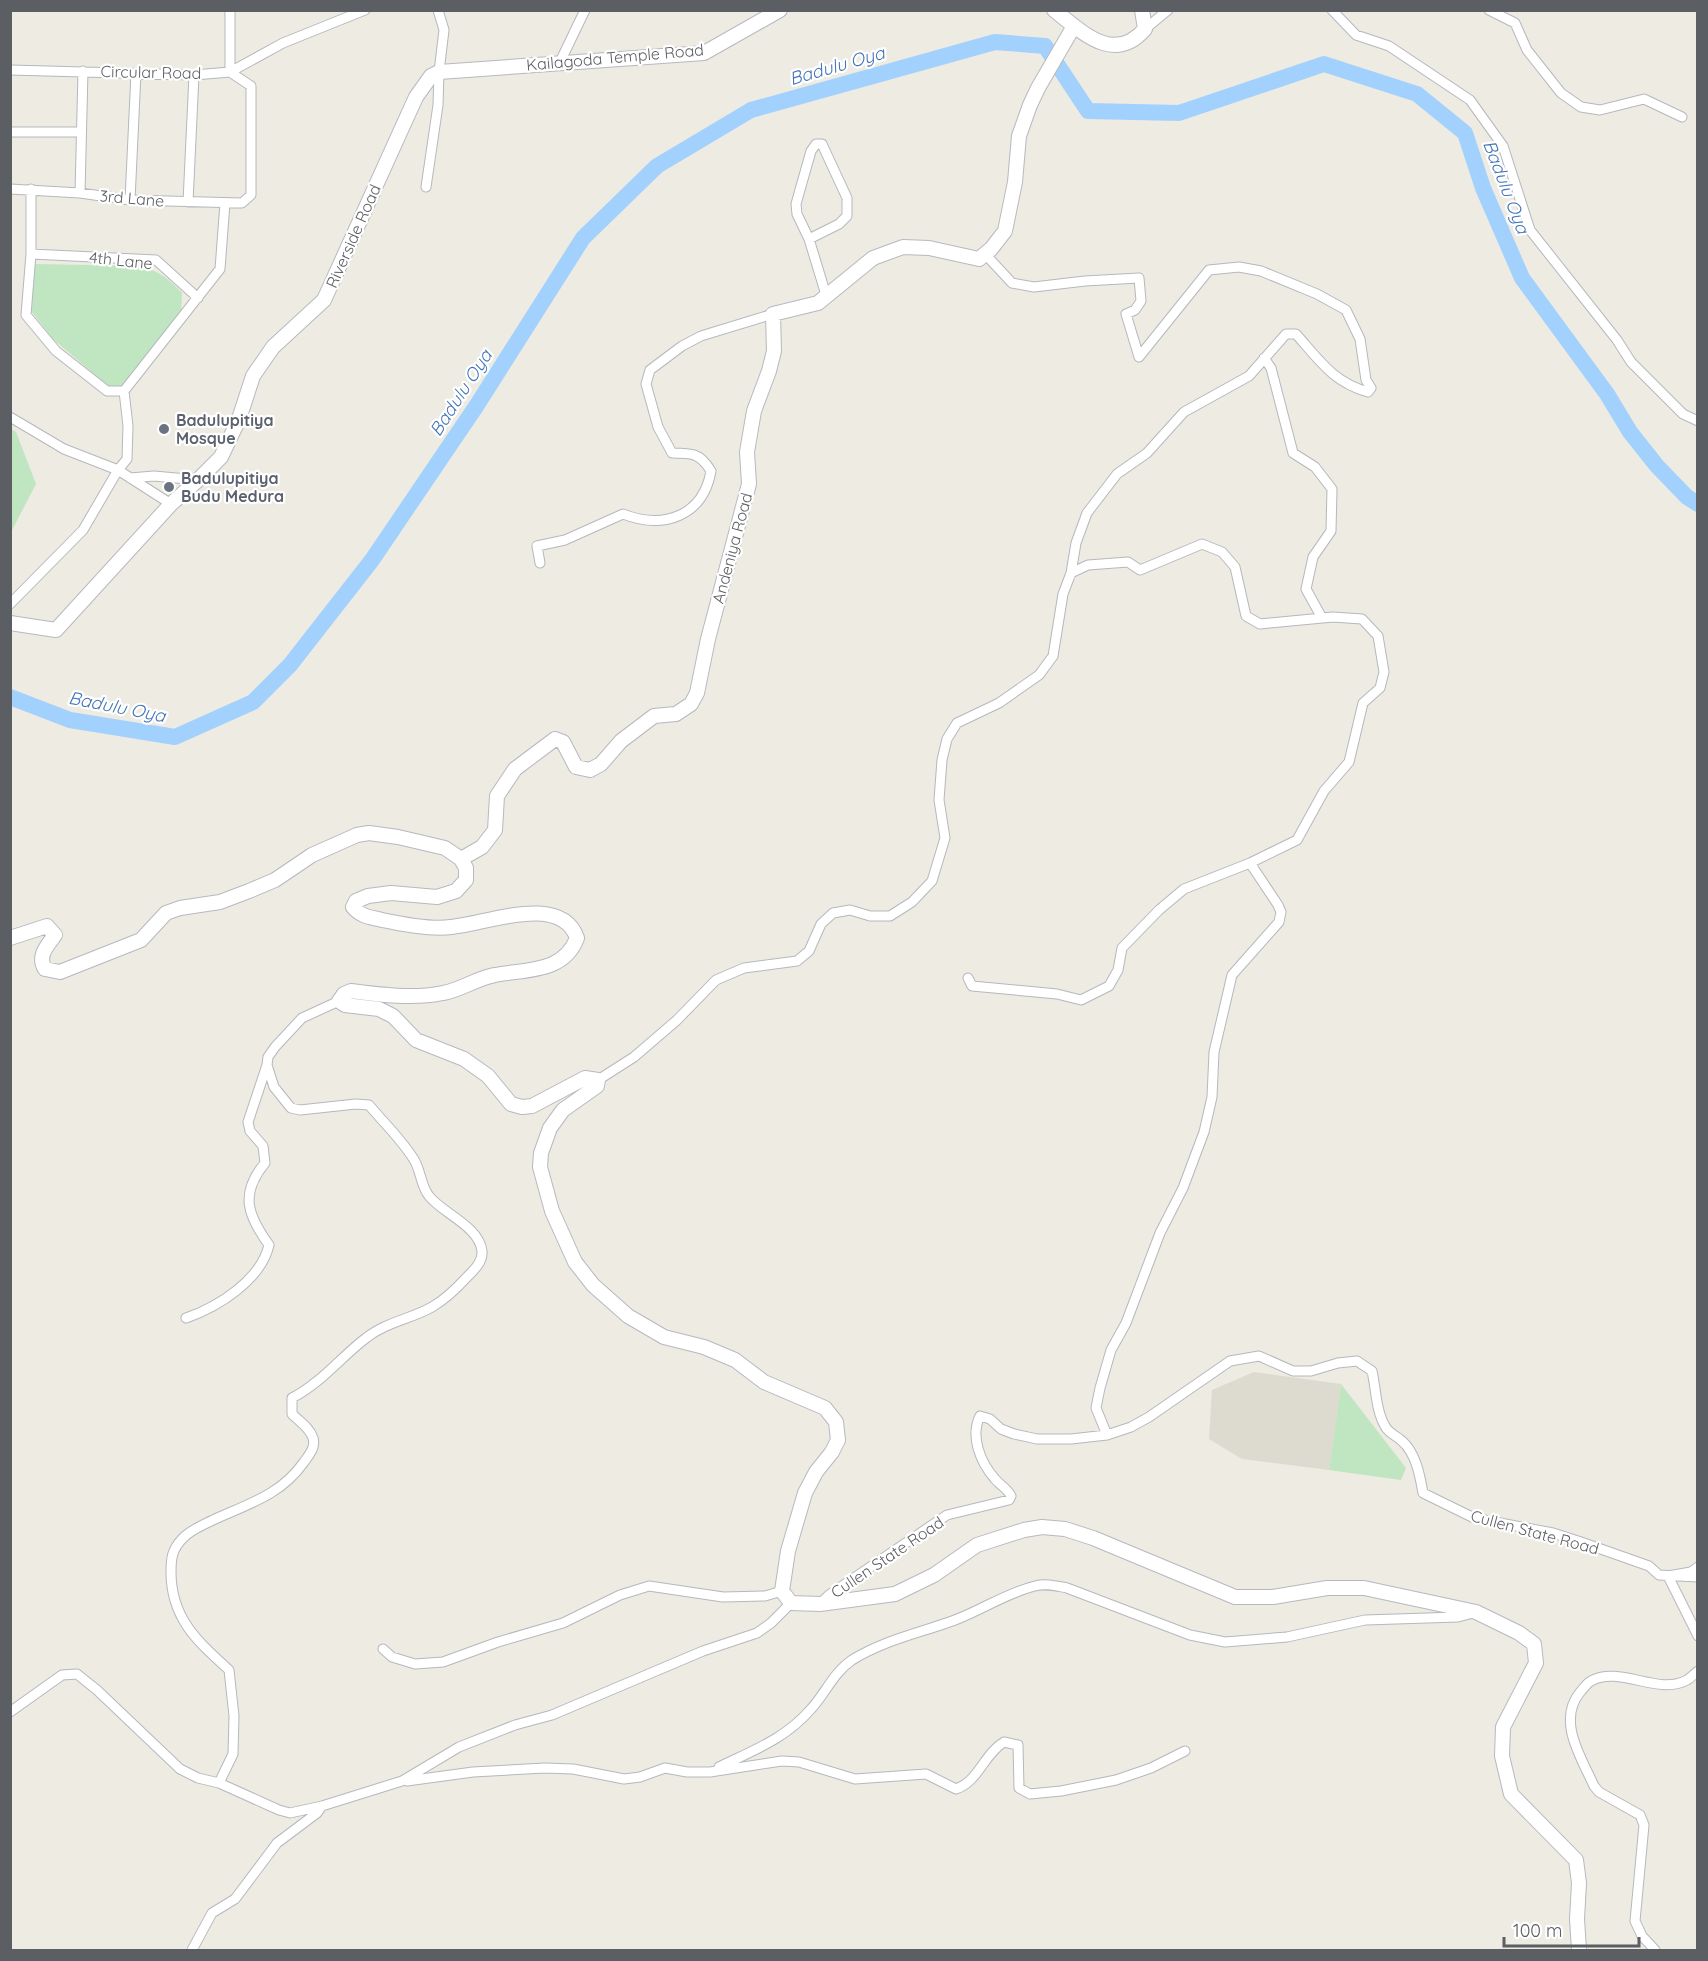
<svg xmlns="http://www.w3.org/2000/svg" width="1708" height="1961" font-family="Quicksand,sans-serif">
<rect width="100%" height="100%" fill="#edebe2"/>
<path fill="#dddbd0" d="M1254 1372 1341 1384 1329 1470 1242 1459 1209 1439 1212 1390Z"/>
<path fill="#bfe5c1" d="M34 264 139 266C159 271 168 278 182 293L181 313 121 387 108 386 53 339 32 312Z
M11 429 16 432 36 484 11 532Z
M1341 1384 1406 1468 1401 1480 1329 1470Z"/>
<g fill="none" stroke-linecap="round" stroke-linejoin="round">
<path stroke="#a2d1fe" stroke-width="16" d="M10 697 70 720 175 737 253 702 290 665 372 560 477 405 583 238 657 166 751 110 995 42 1045 46 1088 111 1179 113 1324 64 1417 94 1465 133 1483 188 1522 278 1607 394 1630 432 1657 466 1687 497 1698 504"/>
<g stroke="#b5b8bd" stroke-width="11">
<path id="street" d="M1332 10 1356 35 1389 46 1470 100 1503 146 1530 230 1617 340 1631 362 1683 414 1698 421
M1489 10 1515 23 1527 50 1561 93 1581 107 1600 110 1644 99 1682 117
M1145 29 1168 10
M560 62 585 10
M10 70 194 75 230 72V10
M10 132H81
M426 187 438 105 439 72 444 30 438 10
M10 189 80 193 130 200 242 203 251 195V86L230 72 283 43 365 10
M31 189V254L26 315 56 351 107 391H124L220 269 225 203
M80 193 83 71
M130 200 136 73
M188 202 194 75
M809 239 797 214 796 204 811 151 816 144H822L847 198V216L839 224 809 239 826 295
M31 254 156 260 198 298
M1264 358 1271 368 1293 453 1315 467 1332 489 1331 531 1313 557 1306 589 1322 618
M10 417 64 449 118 470 171 504
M130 478 154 476 198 480
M540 563 537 546 565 540 623 514C664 530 703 516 711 471 700 453 692 453 672 453L658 427 646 384 650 370 682 346 701 336 773 314
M10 604 83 530 118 470 127 459 128 426 124 391
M968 978 972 986 1057 994 1081 1000 1109 986 1118 970 1122 948 1159 910 1184 889 1250 863 1297 840 1324 791 1349 762 1363 703 1380 688 1384 672 1378 636 1362 619 1333 617 1260 624 1246 616 1235 567 1222 552 1202 544 1140 570 1128 562 1088 565 1071 573
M598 1080 634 1057 677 1020 716 980 744 968 797 961 809 951 821 924 833 913 850 910 870 916H890L912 902 932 881 945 838 939 800 942 760 947 739 957 723 999 703 1039 675 1053 656 1063 594 1071 573 1076 543 1087 513 1117 474 1147 453 1184 412 1249 376 1286 334H1296C1319 360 1333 382 1368 392L1371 388 1366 380 1360 339 1346 310 1317 294 1261 271 1239 267 1209 270 1139 357 1126 314 1135 310 1141 301 1139 278 1085 281 1034 287 1012 283 985 254
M186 1318C218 1307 261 1280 269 1245 248 1216 239 1194 265 1163L263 1146 250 1131 248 1122 267 1065
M1107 1435 1096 1408 1100 1388 1111 1350 1126 1323 1160 1233 1183 1188 1204 1132 1212 1097 1214 1052 1232 975 1279 922 1281 912 1278 905 1250 863
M1698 1567 1691 1572 1668 1576 1698 1636
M821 1603 829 1595 947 1515 1009 1500 1011 1496C1008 1489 1000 1485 995 1479 980 1462 970 1436 980 1416L990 1419 1001 1429 1014 1434 1037 1439H1071L1107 1435 1131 1427 1149 1417 1230 1361 1259 1356 1293 1371H1311L1338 1363 1357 1361 1372 1371C1376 1389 1376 1411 1385 1426 1388 1433 1397 1436 1402 1441 1416 1453 1420 1476 1423 1493L1474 1518 1553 1533 1581 1542 1649 1566 1659 1575 1698 1577
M383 1649 392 1657 415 1664 443 1662 498 1642 563 1623 620 1595 649 1586 723 1597 765 1596 782 1591
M10 1712 62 1675 77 1674 97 1690 180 1769 198 1778 219 1783 279 1810 290 1813 322 1806 402 1781 459 1747 515 1725 552 1715 703 1651 757 1633 771 1623 791 1603
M719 1767C754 1750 785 1739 811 1709 825 1694 834 1672 852 1660 884 1640 920 1633 955 1620 982 1610 1006 1593 1035 1586 1046 1583 1056 1586 1067 1588L1190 1635 1225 1642 1287 1637 1365 1620 1458 1617 1473 1613
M407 1781 473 1772 545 1768 573 1769 624 1779 640 1777 665 1768 687 1772H710L782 1761 799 1762 855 1779 926 1774 956 1789C978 1782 984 1754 1004 1742L1018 1745 1019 1788 1030 1794 1061 1791 1116 1780 1151 1768 1185 1751
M219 1783 233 1754 234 1716 229 1670C197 1641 171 1618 171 1572 171 1558 172 1550 182 1539 190 1530 203 1525 213 1520 248 1504 281 1495 304 1462 309 1455 316 1447 313 1438 310 1428 299 1421 292 1414V1398C321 1383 341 1357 366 1338 386 1322 411 1319 432 1307 446 1299 456 1289 467 1277 474 1270 483 1262 482 1251 479 1226 442 1213 429 1196 420 1185 421 1169 413 1158 401 1139 384 1123 369 1105L356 1104 300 1110 291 1108 274 1087 267 1065 268 1057 275 1047 302 1018 339 1001
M192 1950 212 1913 235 1899 277 1843 317 1813 322 1806
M1655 1950 1642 1936 1635 1921 1644 1825 1640 1815 1599 1792 1594 1786C1581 1757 1556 1720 1581 1691 1584 1688 1587 1683 1591 1681 1620 1665 1658 1696 1687 1680 1691 1678 1694 1674 1698 1671"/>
</g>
<g stroke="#b6b9bf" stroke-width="16">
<path id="secondary" d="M1054 10C1082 32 1114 65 1145 29L1142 10
M10 623 56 630 171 504 198 480 221 457 239 419 253 376 273 347 324 300 416 97 431 76 439 72 704 53 780 10
M461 859 482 847 495 830 497 796 515 769 555 739 563 742 576 767 590 770 601 764 621 741 654 716 676 714 691 704 697 693 708 639 749 484 747 452 754 411 769 371 774 351 773 314 818 303 873 258 903 247 929 248 979 259 991 249 1005 231 1015 182 1019 136 1030 105 1038 88 1074 26
M10 938 47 926 55 935C47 946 37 956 45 969L60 972 141 940 166 913 180 908 220 902 249 891 275 880 312 855 357 835 369 833 398 837 445 848 461 859 466 868V880L456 891 437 897 391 893 368 896 356 901 353 907C361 917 371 917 382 920 401 924 431 930 451 927 486 924 561 892 577 938 564 973 526 969 495 975 477 978 461 990 443 993 414 999 381 995 351 991L344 994 339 1001 345 1005 379 1009 393 1016 416 1040 464 1059 488 1076 511 1104 522 1107 532 1106 585 1078 598 1080 597 1086 563 1110 550 1128 541 1153 540 1167 552 1211 575 1262 593 1285 628 1316 664 1337 704 1347 735 1360 764 1382 825 1408 836 1422 838 1440 832 1452 816 1472 805 1493 788 1551 782 1591 791 1603 820 1604 895 1594 934 1575 977 1545 1024 1530 1042 1527 1065 1529 1093 1538 1235 1597H1273L1327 1588H1364L1476 1612 1519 1633 1534 1644 1536 1663 1503 1727 1502 1756 1511 1794 1576 1860 1579 1883 1577 1919 1579 1950"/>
</g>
<use href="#street" stroke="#fff" stroke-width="9"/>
<use href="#secondary" stroke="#fff" stroke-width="14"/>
</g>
<g fill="#6b7280" stroke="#fff" stroke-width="2">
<circle cx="164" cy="429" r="6"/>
<circle cx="169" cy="487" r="6"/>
</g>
<g text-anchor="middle" stroke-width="4.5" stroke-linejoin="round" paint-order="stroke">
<g font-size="16" fill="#5b5e63" stroke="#fff">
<text transform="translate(615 57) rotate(-5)" y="6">Kailagoda Temple Road</text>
<text transform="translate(151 72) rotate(1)" y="6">Circular Road</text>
<text transform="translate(132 198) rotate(5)" y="6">3rd Lane</text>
<text transform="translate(353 236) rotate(-66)" y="6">Riverside Road</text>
<text transform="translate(121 260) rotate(6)" y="6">4th Lane</text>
<text transform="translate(732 548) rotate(-75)" y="6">Andeniya Road</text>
<text transform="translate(1535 1532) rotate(15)" y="6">Cullen State Road</text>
<text transform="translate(887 1557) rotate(-34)" y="6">Cullen State Road</text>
</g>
<g font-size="16" font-weight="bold" fill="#5b616d" stroke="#fff" text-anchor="start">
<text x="176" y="426">Badulupitiya<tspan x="176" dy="18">Mosque</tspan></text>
<text x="181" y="484">Badulupitiya<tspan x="181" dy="18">Budu Medura</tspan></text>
</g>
<g font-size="18" font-style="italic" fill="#4275b8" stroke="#fff">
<text transform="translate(837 66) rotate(-16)" y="6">Badulu Oya</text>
<text transform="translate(1506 187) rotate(69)" y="6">Badulu Oya</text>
<text transform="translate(461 393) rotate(-57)" y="6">Badulu Oya</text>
<text transform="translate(117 707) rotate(11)" y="6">Badulu Oya</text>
</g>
</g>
<rect width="1708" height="1961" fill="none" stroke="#5b5e63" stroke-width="24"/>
<path d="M1504 1937v9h135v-9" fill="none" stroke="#5b5e63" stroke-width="3"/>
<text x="1513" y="1937" font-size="18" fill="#5b5e63" stroke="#ffffff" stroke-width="4.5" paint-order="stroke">100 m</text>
</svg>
